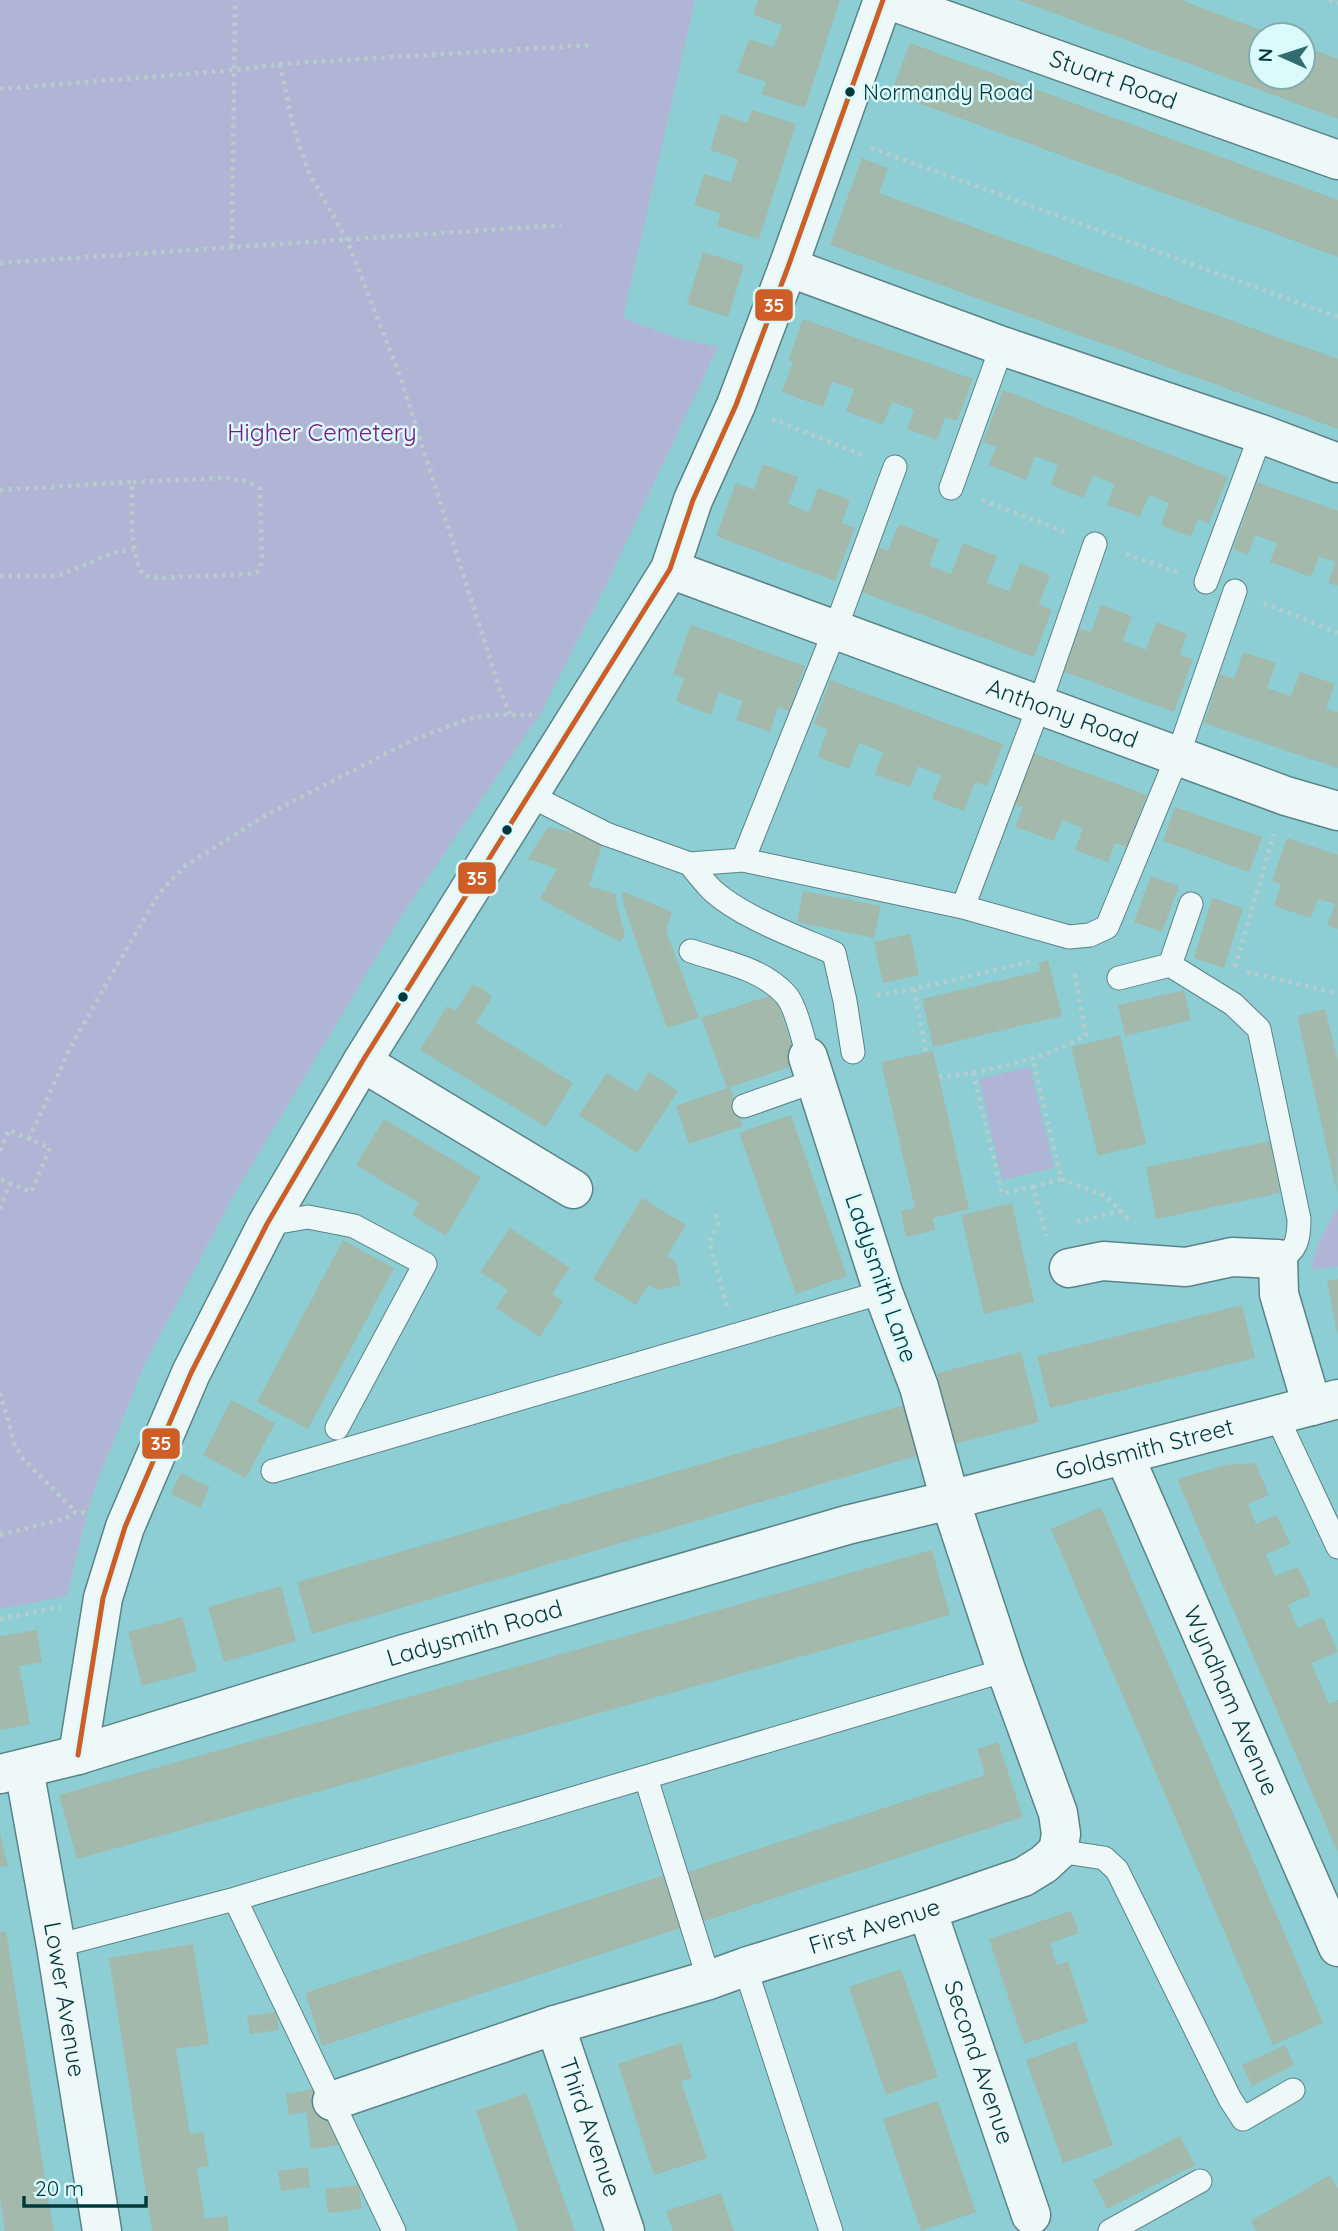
<svg xmlns="http://www.w3.org/2000/svg" width="1338" height="2231" font-family="Quicksand,sans-serif">
<rect width="100%" height="100%" fill="#8cced4"/>
<path fill="#b1b5d5" d="M0 0H695L623 318 677 338 718 347 609 579 539 716 400 918 235 1193 144 1366 97 1482 87 1513 67 1596 0 1609Z
M1030 1067 1054 1168 1002 1180 979 1079Z
M1338 1209V1266L1311 1270 1317 1245 1336 1210Z"/>
<path fill="#a3b9ac" d="M758 0H840L805 108 761 94 766 82 737 72 749 39 774 47 782 25 753 15Z
M1018 0H1181L1274 35H1261V77H1303V45L1307 47 1338 59V119Z
M910 43 1338 200V257L891 93Z
M752 110 796 124 759 239 717 226 721 213 694 205 704 174 731 182 738 159 710 150 721 114 748 123Z
M862 158 888 168 879 193 1338 359V429L830 245Z
M703 252 744 265 728 317 687 304Z
M803 319 973 379 957 421 945 417 937 440 907 429 914 410 892 402 883 425 846 411 854 389 832 382 823 407 782 392 793 362 788 361Z
M1003 390 1228 477 1209 524 1198 519 1191 537 1161 525 1169 503 1149 495 1140 517 1107 505 1115 484 1093 475 1084 498 1051 485 1058 465 1035 456 1026 480 989 465 996 447 983 442Z
M763 464 798 477 788 504 809 512 818 488 850 500 842 523 855 528 835 581 716 536 736 483 754 490Z
M1257 482 1338 511V586L1328 583 1335 562 1330 560 1319 557 1311 577 1270 562 1277 543 1255 535 1248 555 1233 549Z
M899 524 939 539 929 566 951 574 963 543 997 556 987 583 1009 591 1020 563 1050 575 1039 604 1052 610 1034 657 859 591 876 546 888 551Z
M1101 605 1132 616 1123 641 1146 650 1156 622 1187 634 1180 655 1193 659 1174 712 1062 671 1077 628 1091 632Z
M691 625 805 666 789 711 778 707 770 732 736 720 743 701 719 692 711 715 676 701 684 678 673 674Z
M1243 652 1276 663 1267 688 1291 696 1300 672 1335 684 1326 708 1338 712V768L1204 723 1220 674 1234 679Z
M830 680 1003 744 987 786 975 782 964 811 932 799 941 775 918 766 910 787 875 775 883 752 859 743 849 769 818 757 827 729 814 724Z
M1030 752 1147 795 1127 847 1115 843 1108 862 1075 850 1083 828 1073 824 1062 820 1054 841 1015 827 1023 807 1012 803Z
M1175 807 1262 837 1249 872 1163 841Z
M548 827 604 839 589 886 616 894V900L625 935 620 942 540 899 557 869 528 859Z
M1287 838 1338 855V929L1327 925 1335 904 1318 899 1311 918 1274 906 1281 884 1272 881Z
M1151 876 1179 886 1162 932 1134 922Z
M622 891 672 912 666 931 699 1018 667 1028 624 906Z
M803 891 881 906 874 938 797 922Z
M1212 898 1243 908 1224 968 1194 958Z
M910 934 919 975 883 983 874 942Z
M1048 960 1062 1016 933 1047 922 999 1040 971 1038 963Z
M472 985 484 989 492 997 476 1023 573 1083 546 1127 420 1050 447 1006 456 1011Z
M1184 990 1191 1020 1125 1036 1118 1005Z
M775 994 798 1064 730 1087 743 1126 689 1144 676 1106 727 1088 701 1018Z
M1325 1009 1338 1061 1337 1193 1297 1016Z
M1120 1035 1146 1144 1098 1156 1071 1047Z
M933 1051 969 1209 933 1218 935 1230 906 1237 901 1211 915 1208 881 1062Z
M649 1072 678 1091 637 1153 579 1115 607 1073 637 1092Z
M791 1115 847 1276 796 1294 739 1133Z
M384 1119 481 1177 446 1236 412 1215 419 1203 356 1165Z
M1270 1141 1280 1193 1156 1219 1146 1167Z
M642 1198 686 1225 667 1256 675 1260 681 1285 658 1290 649 1285 636 1305 593 1279Z
M1012 1203 1034 1302 984 1314 961 1215Z
M510 1228 570 1268 552 1294 563 1301 540 1337 496 1308 508 1290 480 1272Z
M343 1240 394 1268 308 1429 257 1402Z
M1338 1279V1333H1337L1327 1281Z
M1242 1305 1255 1358 1050 1408 1037 1356Z
M1021 1352 1039 1422 955 1444 937 1373Z
M231 1400 275 1423 246 1478 203 1455Z
M904 1405 920 1455 312 1634 297 1582Z
M1255 1463 1269 1495 1248 1504 1256 1524 1277 1515 1290 1544 1266 1554 1271 1566 1275 1576 1298 1567 1311 1595 1288 1605 1293 1617 1298 1628 1323 1617 1338 1652 1311 1663 1329 1704 1338 1700V1853L1177 1479 1225 1465Z
M181 1473 210 1487 200 1508 171 1494Z
M1101 1507 1323 2023 1273 2045 1051 1529Z
M932 1550 950 1615 77 1859 59 1795Z
M281 1586 296 1641 224 1662 208 1607Z
M182 1617 197 1671 142 1686 128 1632Z
M37 1630 42 1662 19 1666 30 1724 0 1730V1636Z
M998 1742 1023 1817 701 1922 685 1873 985 1775 977 1749Z
M0 1832 8 1866 0 1867Z
M665 1875 683 1927 322 2046 305 1993Z
M1071 1911 1079 1933 1050 1943 1057 1965 1068 1961 1088 2022 1024 2044 989 1939Z
M6 1931 49 2203 54 2231H5L0 2199V1932Z
M193 1944 209 2044 176 2049 190 2134 203 2132 209 2166 197 2168 205 2219 227 2216 229 2231H152L109 1958Z
M901 1969 938 2077 886 2095 849 1987Z
M276 2012 279 2030 250 2034 247 2016Z
M1076 2042 1113 2145 1063 2163 1026 2060Z
M681 2043 692 2078 681 2081 707 2158 654 2175 618 2064Z
M1285 2045 1294 2065 1252 2086 1242 2065Z
M313 2089 324 2109 340 2145 311 2149 306 2112 289 2115 286 2094Z
M526 2093 539 2128 575 2231H518L501 2182 476 2111Z
M938 2101 976 2212 921 2231 883 2119Z
M1180 2136 1195 2165 1107 2209 1093 2180Z
M308 2167 310 2187 281 2191 278 2171Z
M1330 2175 1338 2189V2231H1256L1251 2221Z
M359 2185 362 2209 328 2213 325 2189Z
M721 2193 734 2231H673L666 2211Z"/>
<g fill="none" stroke-linecap="round" stroke-linejoin="round">
<g stroke="#598487" stroke-width="25">
<path id="service" d="M951 488 1002 346
M1206 582 1261 434
M529 795 606 834 690 864 743 860 963 907 1069 937 1090 935 1107 927 1178 755 1235 591
M743 860 835 630 895 467
M690 864C697 873 704 882 712 890 741 917 797 937 834 953L845 1001 853 1052
M963 907 1039 706 1095 544
M691 951C723 962 762 968 786 995 796 1006 804 1042 808 1057
M1170 965 1191 904
M1119 978 1170 965 1233 1004 1259 1029 1299 1219C1299 1238 1297 1252 1278 1259
M744 1106 815 1081
M267 1224 308 1217 354 1226 425 1264 337 1428
M1276 1415 1338 1547
M273 1471 883 1292
M646 1778 709 1980
M1058 1851 1104 1858 1117 1870 1230 2099 1243 2119 1293 2090
M235 1899 394 2231
M56 1946 235 1899 1006 1670
M745 1967 831 2231
M1110 2231 1200 2181"/>
</g>
<g stroke="#598487" stroke-width="41">
<g id="minor">
<path id="s1" d="M889 0 1338 160"/>
<path d="M788 267 1002 346 1261 434 1338 463"/>
<path id="s2" d="M670 569 1286 796 1338 811"/>
<path d="M362 1062 573 1189"/>
<path d="M1069 1268 1103 1261 1186 1267 1232 1257 1278 1259 1279 1294 1312 1406"/>
<path id="s3" d="M1124 1455 1338 1947"/>
<path d="M78 1755 103 1598 125 1527 191 1373 267 1224 362 1062 670 569 693 500 736 405 788 267 883 0"/>
<path id="s4" d="M24 1769 56 1946 102 2231"/>
<path id="s5" d="M0 1774 78 1755 404 1654 847 1525 950 1500 1338 1399"/>
<path id="s6" d="M927 1910 1031 2215"/>
<path id="s7" d="M555 2025 625 2231"/>
<path id="s8" d="M332 2101 555 2025 709 1980 745 1967 927 1910 1023 1877 1044 1864 1058 1851 1061 1834 1058 1813 1006 1670 950 1500 919 1387 883 1292 808 1057"/>
</g>
</g>
<path stroke="#b7ccce" stroke-width="4.5" stroke-dasharray="3.5 5" stroke-linecap="butt" d="M1329 0 1338 3
M280 64 293 126 308 171 347 240 400 376 499 687 510 714
M0 89 235 70 280 64 591 45
M871 148 1338 317
M232 247 235 0
M0 263 561 225
M772 419 865 456
M226 478 250 482 260 489 262 561 259 571 249 574 159 578 144 576C128 550 133 512 132 482Z
M0 490 132 482
M982 500 1065 532
M1126 554 1177 572
M0 576H58L113 553 134 549
M1264 603 1338 633
M1235 967 1274 834
M1247 972 1338 993
M914 989 926 1052
M877 995 914 989 1029 962
M973 1073C1013 1064 1051 1056 1086 1035L1074 970
M939 1077 973 1073 1002 1193 1033 1187 1046 1236
M29 1139 70 1048 123 955 160 892 185 866 268 814 413 740 468 719 493 715H532
M0 1151 9 1130 50 1148 31 1192 0 1179
M1061 1179 1106 1196 1130 1221
M1033 1187 1061 1179 1033 1059
M0 1209 10 1183
M716 1214 718 1224 709 1241 727 1307
M1077 1222 1120 1211
M0 1393 15 1445 23 1459 76 1512
M0 1535 64 1519 76 1512 87 1513
M0 1619 61 1607"/>
<use href="#service" stroke="#eef8f9" stroke-width="23"/>
<use href="#minor" stroke="#eef8f9" stroke-width="38"/>
<g stroke="#dbfafc" stroke-width="10">
<path id="bus-1" d="M78 1755 103 1598 125 1527 191 1373 267 1224 362 1062 670 569 693 500 736 405 788 267 883 0"/>
</g>
<use href="#bus-1" stroke="#ce5e26" stroke-width="5"/>
</g>
<g fill="#00383c" stroke="#dbfafc" stroke-width="2.5">
<circle cx="850" cy="92" r="6"/>
<circle cx="507" cy="830" r="6"/>
<circle cx="403" cy="997" r="6"/>
</g>
<g text-anchor="middle" stroke-width="5" stroke-linejoin="round" paint-order="stroke">
<g font-size="22" fill="#00383c" stroke="#dbfafc" text-anchor="start">
<text x="863" y="100">Normandy Road</text>
</g>
<g font-size="24" fill="#00383c" stroke="#dbfafc">
<text dy="8" stroke="none"><textPath href="#s1" startOffset="238">Stuart Road</textPath></text>
<text dy="8" stroke="none"><textPath href="#s2" startOffset="418">Anthony Road</textPath></text>
<text transform="translate(881 1278) rotate(71)" y="8">Ladysmith Lane</text>
<text dy="8" stroke="none"><textPath href="#s5" startOffset="1190">Goldsmith Street</textPath></text>
<text dy="8" stroke="none"><textPath href="#s5" startOffset="495">Ladysmith Road</textPath></text>
<text dy="8" stroke="none"><textPath href="#s3" startOffset="268">Wyndham Avenue</textPath></text>
<text dy="8" stroke="none"><textPath href="#s8" startOffset="570">First Avenue</textPath></text>
<text dy="8" stroke="none"><textPath href="#s4" startOffset="234">Lower Avenue</textPath></text>
<text dy="8" stroke="none"><textPath href="#s6" startOffset="161">Second Avenue</textPath></text>
<text dy="8" stroke="none"><textPath href="#s7" startOffset="108">Third Avenue</textPath></text>
</g>
<g font-size="24" fill="#781985" stroke="#dbfafc">
<text x="322" y="441">Higher Cemetery</text>
</g>
</g>
<g stroke="#dbfafc" stroke-width="2.5">
<rect x="754" y="288" width="40" height="34" rx="7" fill="#ce5e26"/>
<rect x="457" y="861" width="40" height="34" rx="7" fill="#ce5e26"/>
<rect x="141" y="1427" width="40" height="33" rx="7" fill="#ce5e26"/>
</g>
<g font-size="19" text-anchor="middle" font-weight="bold" fill="#fff">
<text x="774" y="312">35</text>
<text x="477" y="885">35</text>
<text x="161" y="1450">35</text>
</g>
<g transform="translate(1282 56) rotate(273)"><circle r="33" fill="#dbfafc" stroke="#83acaf" stroke-width="2"/>
<path d="M0-5L12 26L0 18L-12 26Z" fill="#316c71"/>
<text y="-10" font-size="19" font-weight="bold" text-anchor="middle" fill="#00383c">N</text>
</g>
<path d="M24 2196v10h122v-10" fill="none" stroke="#00383c" stroke-width="3.5"/>
<text x="35" y="2196" font-size="21" fill="#00383c" stroke="#dbfafc" stroke-width="5" paint-order="stroke">20 m</text>
</svg>
